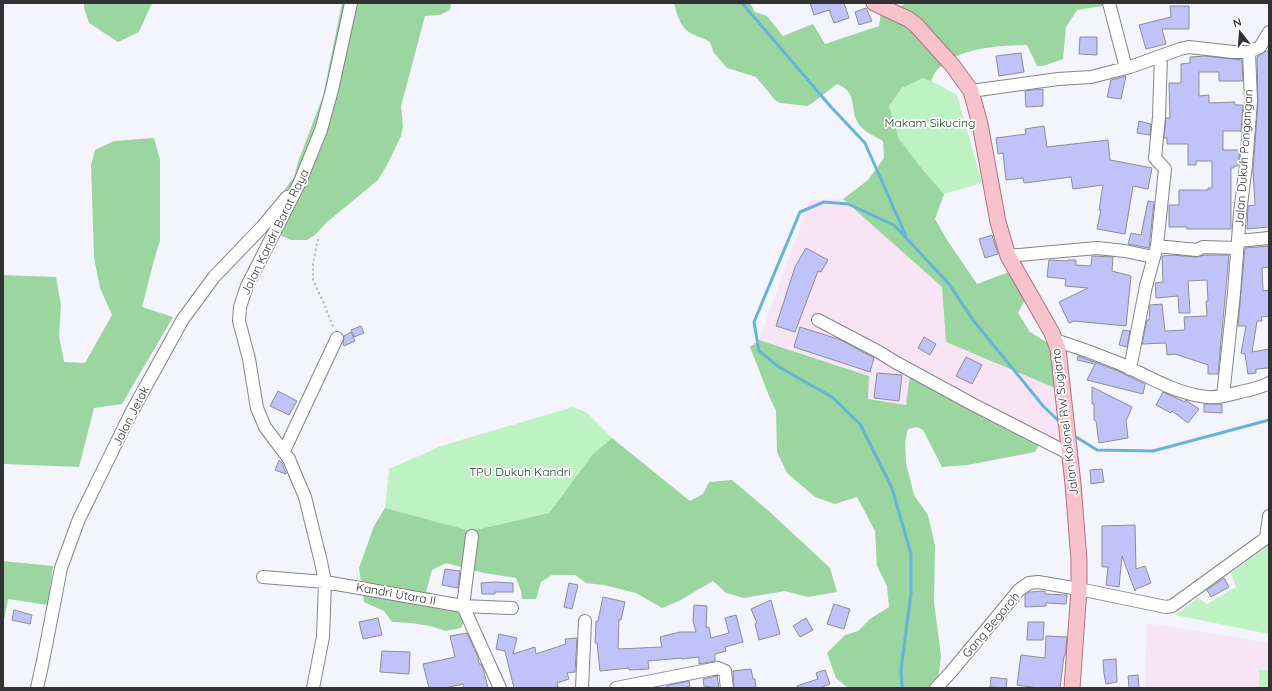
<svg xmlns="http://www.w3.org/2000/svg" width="1272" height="691" font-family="Quicksand,sans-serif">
<rect width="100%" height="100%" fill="#f4f5fc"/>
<path fill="#f7e5f6" d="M843 199 942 287 946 342 1060 390 1065 450 910 375 906 405 868 399 869 376 759 340 810 200Z
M1147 623 1269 643V688H1145Z"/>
<path fill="#bff2c3" d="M924 77 957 95 982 183 944 194 923 170 899 139 889 106 902 88Z
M573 407 586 412 612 438 593 454 549 513 471 531 385 508 389 469 441 446Z
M1269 545V634L1175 615 1198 598 1207 604 1236 587 1231 573Z
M1259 670H1269V688H1259Z"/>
<path fill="#9bd59f" d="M84 3H154L151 5 139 32 118 42 89 23 84 8Z
M342 3H451L450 10 440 15 425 16 401 106 403 126 401 136 388 163 378 180 326 223 315 235 307 240H291L280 235 277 219 269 208 274 204 294 177 298 162 323 96Z
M674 3H750L755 12 767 16 783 36 813 24 825 44 879 26 881 13 908 3H1121L1077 10 1066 27 1063 59 1043 66H1037L1027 45C998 46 961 47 939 68 935 71 933 77 931 81L923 78 902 88 889 106 899 139 923 170 944 194 935 219 947 240 977 284 1009 272 1025 300 1018 313 1030 332 1048 343 1060 390 946 342 942 287 843 199 868 180 884 158 883 141C874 136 864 132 858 123 849 109 859 93 837 84L811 104 807 106 780 103 776 101 756 77 727 68 714 53 710 42C704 38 698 37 692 34 680 28 677 14 674 3Z
M154 138 160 160V240L153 264 142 307 173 317 122 404 94 408 79 467 3 464V275L56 277 61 305 59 336 64 362 85 363 112 315 100 288 94 257 91 165 95 150 114 141Z
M759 340 869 376 868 399 906 405 910 374 1042 439 1035 452 968 465 942 467 923 430 917 427 908 429 905 442 906 463 914 495 928 515 935 546 934 602 941 656 937 688H848L836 678 827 653 845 635 858 631 870 619 889 607 887 586 877 566 875 531 857 497 835 504 815 497 787 473 777 452 776 411 769 396 750 347Z
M612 438 690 501 703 494 709 482 732 480 771 513 830 568 837 592 808 597 785 591 744 598 726 593 713 581 679 601 662 608 636 593 604 585 586 583 575 575H552L541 582 536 599H522L521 591 516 578 484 573 446 563 432 570 426 592 451 598 465 618 461 628 446 631 430 626 411 623 392 622 384 611 364 602 359 568 374 526 385 508 471 531 549 513 593 454Z
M3 561 53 566 48 605 8 599 3 625Z"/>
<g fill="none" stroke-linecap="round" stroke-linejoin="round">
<path stroke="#66b4da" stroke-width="3" d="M742 3 831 107 865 143 906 236
M1073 435 1097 450 1153 451 1269 420
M902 688 901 670 911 593V554L892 488 860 424 832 397 779 367 759 351 754 322 800 212 824 202 848 204 894 225 949 284 973 320 1044 407 1061 423"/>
</g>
<path fill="#c0c3f9" stroke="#8d8d94" d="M810 3H844L849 18 834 23 829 10 814 15Z
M1170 6H1189V29H1162L1166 44 1146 49 1139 25 1171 17Z
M866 8 872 21 859 25 855 12Z
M1080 37H1097V55L1079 54Z
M1266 51H1269V227L1247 229 1248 206 1255 205 1253 171 1258 102 1257 57Z
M1021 53 1024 72 999 76 996 56Z
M1205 56 1242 60 1243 81H1219V72H1199V96L1209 95V103L1235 102V105H1243L1241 131H1223V150H1240L1238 166H1234V168H1231V229H1187V227H1169V205H1179V190H1208V188H1212V161H1196V165H1188V144H1167V138H1164L1166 118H1170L1169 83H1181V64L1190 63V57Z
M1126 76 1121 99 1107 97 1111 80Z
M1043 89V106L1026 107 1025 91Z
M1139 121 1151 124 1150 135 1137 133Z
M1044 126 1047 147 1108 140 1110 160 1152 168 1148 189 1133 186 1125 234 1097 229 1101 210H1099L1103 185 1073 189 1071 177 1024 183 1023 178 1006 180 1003 153 998 154 996 138 1026 134 1025 129Z
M1148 201 1154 202 1149 248 1128 244 1131 233 1141 235Z
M992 235 998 254 985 258 979 239Z
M1269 246V267L1262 268 1263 291 1269 290V316L1261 317 1262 321H1257L1252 352 1269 349V368L1256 369V373L1248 374 1245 354 1241 353 1246 326H1238L1245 248Z
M806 248 828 260 821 272 818 271 795 332 776 326 795 267Z
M1172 255 1196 257 1205 255H1229L1218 374H1208V365L1175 354 1167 355 1166 343 1142 344 1147 320H1149L1150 305 1162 304 1165 331 1185 330 1184 317 1207 316 1206 301H1208L1207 280 1188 281 1190 313H1179L1178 296 1156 298 1155 283 1163 282 1162 256Z
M1092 256 1113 257 1112 271 1131 276 1126 326 1074 321 1069 323 1059 302 1088 288 1065 286 1066 279 1047 277 1049 260 1068 261V260H1076V265L1091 266Z
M361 326 364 333 354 337 351 330Z
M800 327 841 340 874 358 870 372 794 347Z
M1123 330 1130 331 1127 347 1119 345Z
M351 332 355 341 344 346 343 344 344 336Z
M924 337 936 344 930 355 918 348Z
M1078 356 1118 371 1145 384 1143 394 1087 380 1095 364 1077 360Z
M966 357 982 365 972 384 956 376Z
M877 373 902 375 899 401 874 398Z
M1092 387 1132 407 1126 421 1128 438 1099 443 1096 421 1094 420V404H1092Z
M278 391 297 401 289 415 270 406Z
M1163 392 1185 402 1186 400 1187 401 1199 409 1188 423 1172 411 1171 413 1156 405Z
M1204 404H1222V413L1204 412Z
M279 460 282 463 286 473V474L275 470Z
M1102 469 1104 482 1091 484 1090 470Z
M1135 525 1136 569 1145 566 1151 583 1136 589 1135 591 1122 556 1119 587 1106 585 1108 567H1102V526Z
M445 569 460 571 458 588 442 585Z
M1224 578 1229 587 1211 597 1207 590Z
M495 582 513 583V592H495V594H482L481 583Z
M569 583 578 585 572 609 564 607Z
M1045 591V594L1067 595 1066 604 1046 603V606L1025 607V595L1029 592Z
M603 597 625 602 621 620 619 619 618 649 662 647 660 637 680 632H696L693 621 694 605 707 606 706 628 709 627 711 638 729 633 725 618 736 615 743 642 725 647 726 651 715 654V661L699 664V657L682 659V658L648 661 649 669 629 670V668L600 671 597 643H595L596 621H598Z
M771 600 780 634 759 640 755 624 757 623 751 609Z
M834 604 850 609 844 629 827 624Z
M14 610 32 615 30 624 12 620Z
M378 618 382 635 363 639 359 622Z
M806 618 813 630 800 637 793 626Z
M1028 622H1044L1043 640H1027Z
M467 633 478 657 479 664H481L484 672 488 688H464L463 684 445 688H429L423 664 455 657 450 636Z
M499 634 517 638 513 654 535 647 536 654 566 644 565 639 577 638 575 672 567 673 569 679 557 683 558 687 553 688H514L505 651 496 649Z
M1046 636 1067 637 1065 656H1064L1060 688H1039L1017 685 1021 655 1045 658Z
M382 651 410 652 409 674 380 672Z
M1116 659 1117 682 1106 684 1104 674 1103 660Z
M751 669 753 679H755L756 688H734L733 671Z
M825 670 830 684 819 688H797V686L818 679 816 673Z
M1138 675 1139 688H1129L1128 676Z
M717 676 719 688 704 686 703 679Z
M991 677 1007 679 1006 688 990 687Z
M689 681 690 686 684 688H664L669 685Z"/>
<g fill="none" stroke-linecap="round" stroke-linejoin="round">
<g stroke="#84848b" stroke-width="14">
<path id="minor" d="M1109 3 1126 68
M971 91 1058 79 1091 77 1130 67 1180 49 1189 47 1233 52H1249L1260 47 1269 32
M1238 241 1269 238
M1157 246 1197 250 1203 247 1237 248
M1008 256 1097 248 1125 251 1153 257
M818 320 879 352 895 362 974 405 1070 454
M1055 340C1077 347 1099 355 1121 364 1148 376 1176 394 1207 397 1218 398 1229 395 1240 392 1250 390 1260 388 1269 383
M1130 369 1146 286 1157 246 1165 169 1155 158 1159 117 1161 56
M1223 396 1234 293 1240 213 1246 165 1251 101 1249 52
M284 451 337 338
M472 536 463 606 512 608
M263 577 325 582 463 606 500 688
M37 688 43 661 61 568 79 519 131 413 183 319 214 277 262 227 287 197
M313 688 323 637 325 582 321 562 305 497 299 483 289 459 265 427 257 408 249 359 239 321 240 307 247 286 300 182 321 130 332 90 351 3
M582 688 585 621
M616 688 718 668 725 671 727 688
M936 688 951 672 1019 590 1029 583 1038 582 1079 589 1166 607 1172 606 1266 538 1269 516"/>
</g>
<g stroke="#af7580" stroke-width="17">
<path id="major" d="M874 3 908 19 916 25 953 66 971 91 980 124 998 222 1008 256 1052 333 1058 349 1073 484 1079 560V589L1072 688"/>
</g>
<path stroke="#b2b3b8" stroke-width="2" stroke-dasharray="2 3" stroke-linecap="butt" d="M318 239 313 263V280L325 306 334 329"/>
<use href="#minor" stroke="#fff" stroke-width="12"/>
<use href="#major" stroke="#f7c2cb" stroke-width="15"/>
</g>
<g text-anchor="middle" stroke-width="3.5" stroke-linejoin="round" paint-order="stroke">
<g font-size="12" fill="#133c1a" stroke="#fff">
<text x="930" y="127">Makam Sikucing</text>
<text x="520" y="476">TPU Dukuh Kandri</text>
</g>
<g font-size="12" fill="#323235" stroke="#fff">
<text transform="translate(1244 158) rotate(-86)" y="4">Jalan Dukuh Pongangan</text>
<text transform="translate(275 232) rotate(-64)" y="4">Jalan Kandri Barat Raya</text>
<text transform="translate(131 416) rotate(-63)" y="4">Jalan Jetak</text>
<text transform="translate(1065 422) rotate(-97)" y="4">Jalan Kolonel RW Sugiarto</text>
<text transform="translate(396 594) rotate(10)" y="4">Kandri Utara II</text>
<text transform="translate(991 625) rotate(-50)" y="4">Gang Begoroh</text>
</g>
</g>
<rect width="1272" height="691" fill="none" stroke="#323235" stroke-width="8"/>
<g transform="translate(1240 32) rotate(343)" stroke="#ffffff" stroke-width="3" paint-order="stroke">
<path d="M0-3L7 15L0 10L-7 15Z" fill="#323235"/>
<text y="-6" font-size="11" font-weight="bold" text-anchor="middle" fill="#323235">N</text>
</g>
</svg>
